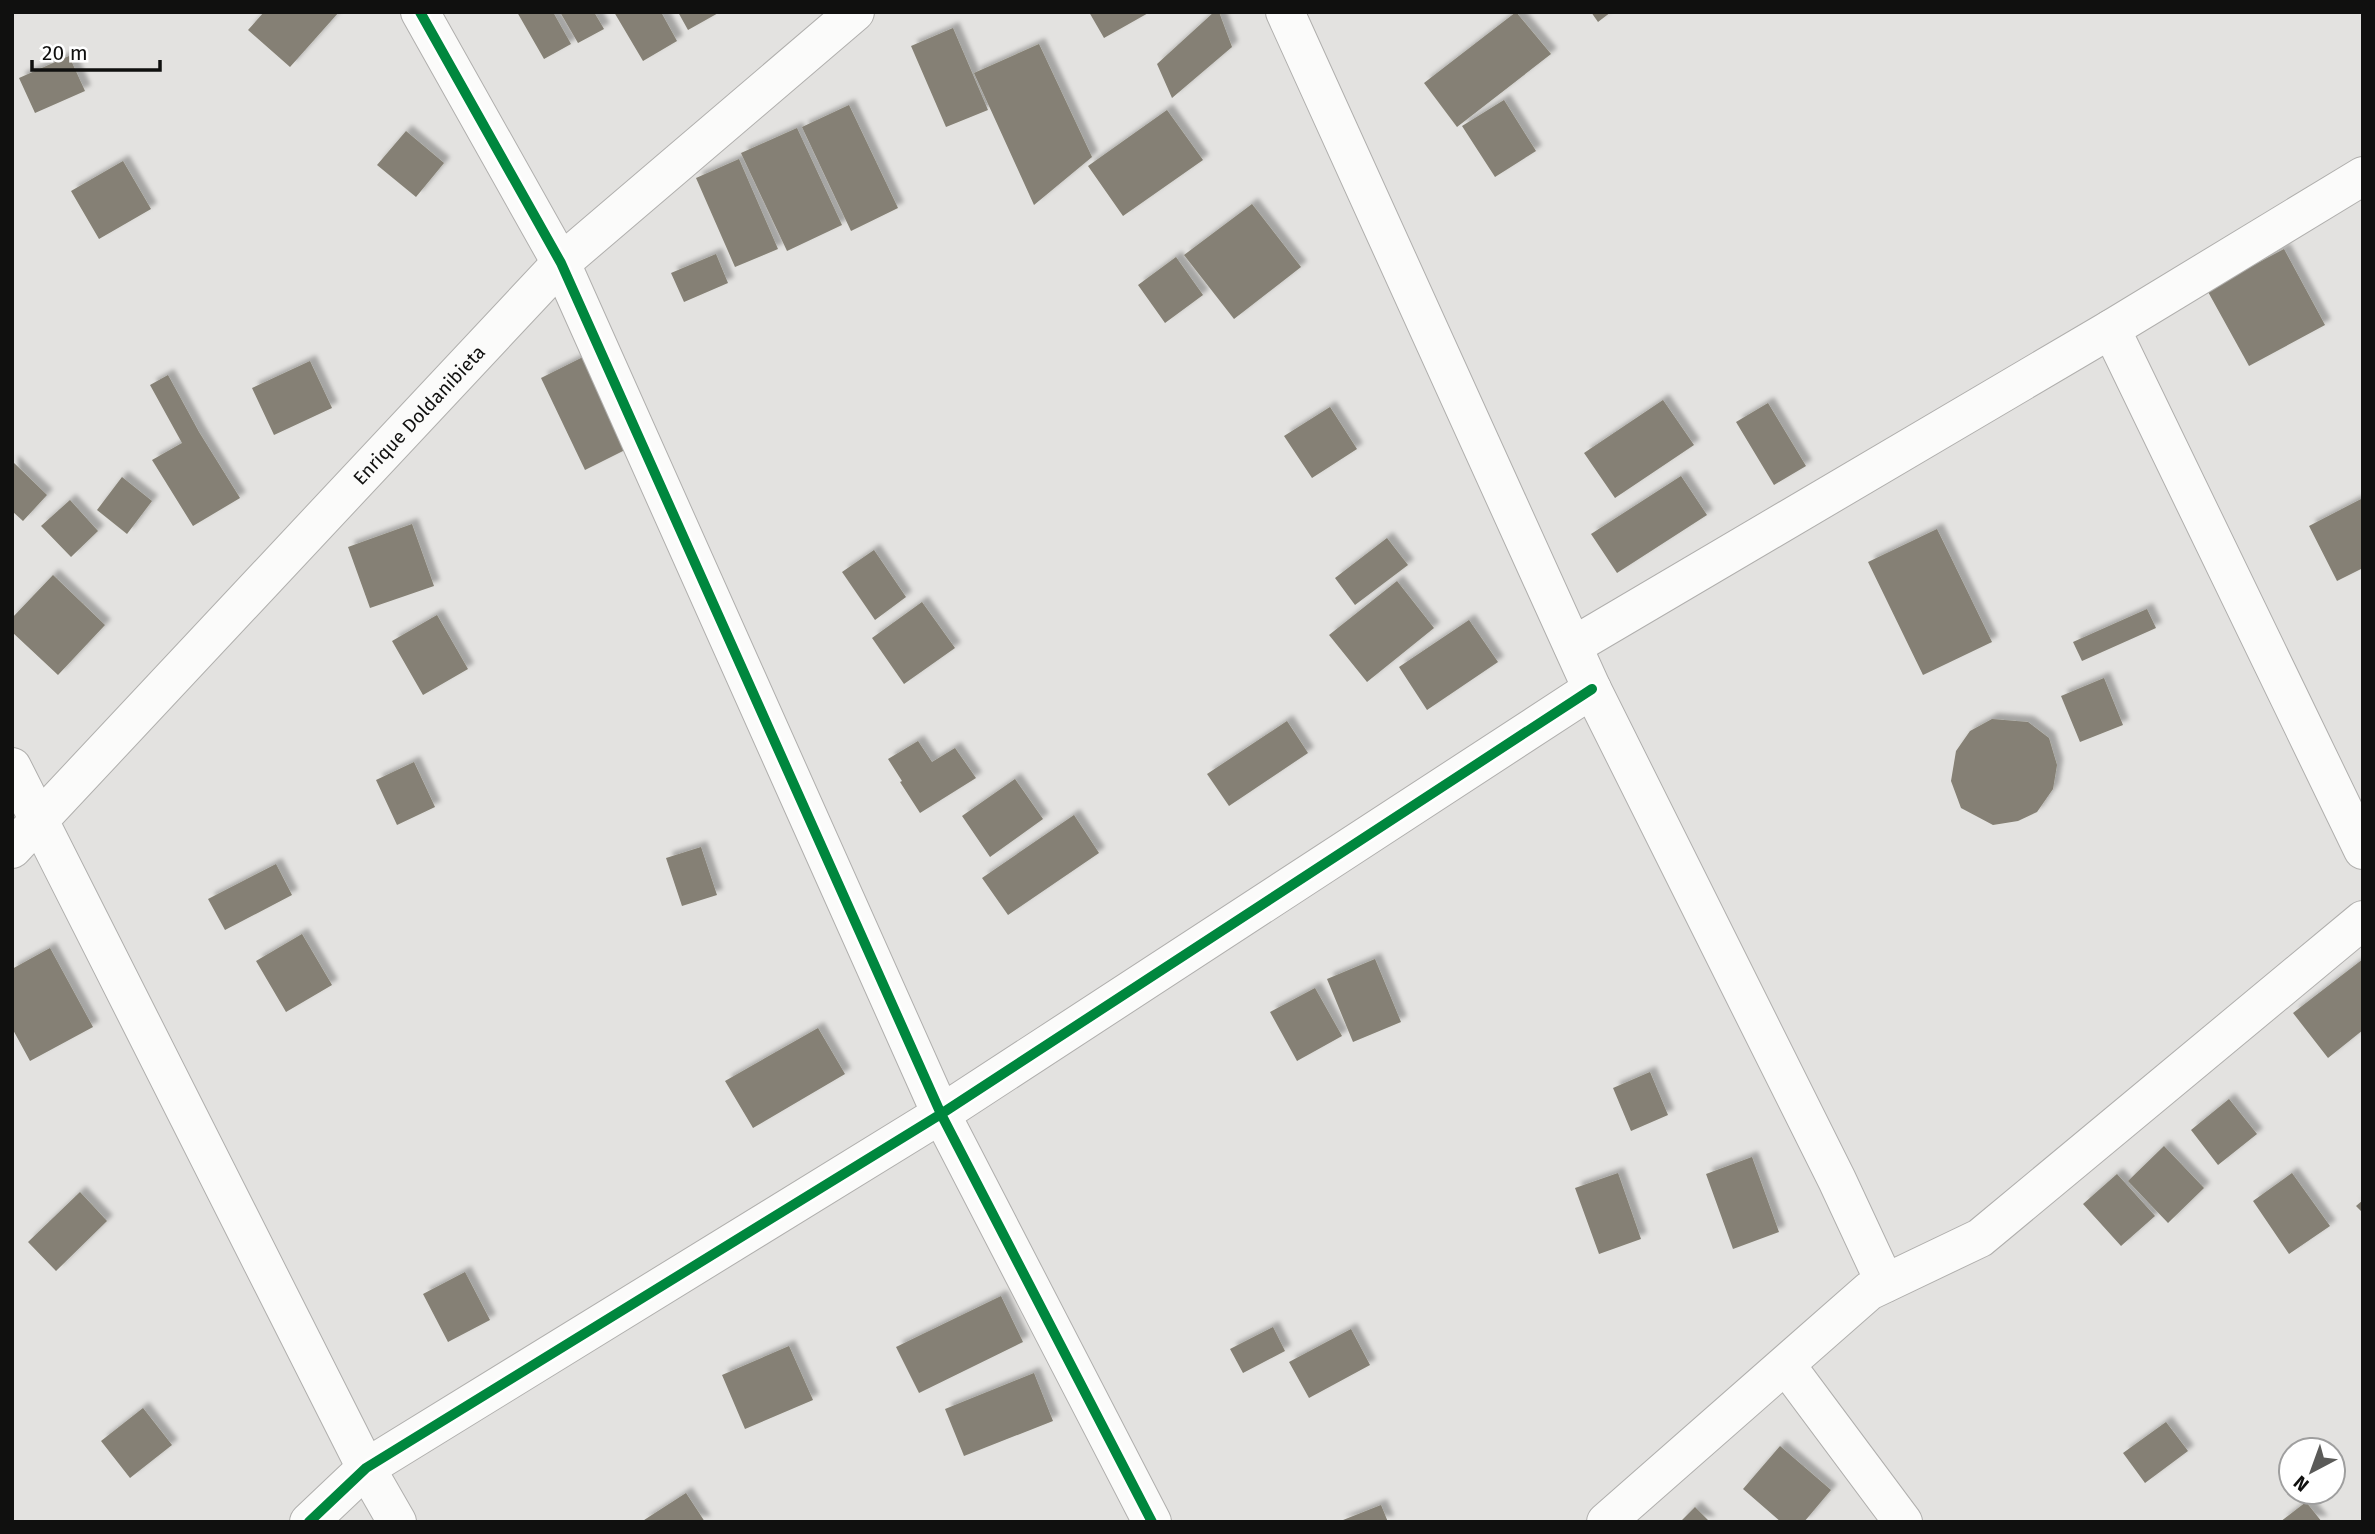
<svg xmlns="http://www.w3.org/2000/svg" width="2375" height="1534" font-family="'Fira Sans',sans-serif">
<defs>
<filter id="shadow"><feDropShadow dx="6" dy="-6" stdDeviation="2" flood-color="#0004"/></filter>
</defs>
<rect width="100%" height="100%" fill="#e3e2e0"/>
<path fill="#858074" filter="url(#shadow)" d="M264 12H339L290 67 248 30Z
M517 12H553L571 44 544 59Z
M560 12H594L604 29 578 43Z
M614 12H661L677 41 643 61Z
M678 12H720L688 30Z
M1089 12H1150L1104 38Z
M1214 12H1219L1232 47 1172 98 1157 64Z
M1516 12 1551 54 1457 127 1424 83Z
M1591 12H1611L1598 22Z
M953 28 988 110 946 127 911 46Z
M1039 44 1092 157 1034 205 974 73Z
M69 56 85 91 35 113 19 78Z
M1504 100 1536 151 1495 177 1462 126Z
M849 105 898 208 851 231 802 127Z
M1167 110 1203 160 1123 216 1088 166Z
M797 128 842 225 787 251 741 153Z
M406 131 444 163 416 197 377 165Z
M739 159 778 249 735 267 696 178Z
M123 161 151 209 99 239 71 191Z
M1252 204 1301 267 1234 319 1184 255Z
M2284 249 2325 325 2249 366 2207 290Z
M716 254 728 283 684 302 671 273Z
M1176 257 1203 295 1165 323 1138 285Z
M583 357 627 449 585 470 541 378Z
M310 361 332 408 274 435 252 388Z
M168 375 199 432 240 498 193 526 152 460 182 443 150 385Z
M1663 400 1694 445 1615 498 1584 453Z
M1768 403 1806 466 1774 485 1736 422Z
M1330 407 1357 449 1312 478 1284 436Z
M12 461 47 495 23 521 12 511Z
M1681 476 1707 515 1617 573 1591 534Z
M122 477 152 501 127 534 97 510Z
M2363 498V568L2337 581 2309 526Z
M70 500 98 531 71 557 41 526Z
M412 524 434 586 370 608 348 547Z
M1937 529 1992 642 1923 675 1868 562Z
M1387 538 1408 565 1355 605 1335 578Z
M874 550 906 597 875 620 842 572Z
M53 575 105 625 58 675 12 632V618Z
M1397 581 1434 628 1367 682 1329 635Z
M922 602 955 648 904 684 872 638Z
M2147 609 2156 628 2082 661 2073 642Z
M437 615 468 669 423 695 392 641Z
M1469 620 1498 662 1427 710 1399 667Z
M2104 678 2123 725 2080 742 2061 696Z
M1992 719 2028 722 2049 738 2057 765 2053 789 2037 812 2018 821 1993 825 1961 808 1951 781 1956 751 1970 731Z
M1287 721 1308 753 1229 806 1207 774Z
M918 741 932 762 955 748 976 778 920 813 900 782 902 781 888 759Z
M414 762 435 807 397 825 376 780Z
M1015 779 1043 819 990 857 962 816Z
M1074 815 1099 853 1008 915 982 878Z
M701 847 717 895 682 906 666 858Z
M276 864 292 895 225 930 208 899Z
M302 934 332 985 286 1012 256 961Z
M50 948 93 1027 30 1061 12 1028V969Z
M1375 959 1401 1022 1353 1042 1327 979Z
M2363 959V1030L2328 1058 2293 1013Z
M1315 988 1342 1036 1297 1061 1270 1012Z
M818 1028 845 1074 753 1128 725 1081Z
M1650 1072 1668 1115 1631 1131 1613 1088Z
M2229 1099 2257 1134 2218 1165 2191 1130Z
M2164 1146 2204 1188 2168 1223 2128 1181Z
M1752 1157 1779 1232 1733 1249 1706 1174Z
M1618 1173 1641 1239 1599 1254 1575 1188Z
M2292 1173 2330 1226 2289 1254 2253 1201Z
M2117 1174 2155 1216 2121 1246 2083 1204Z
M80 1192 107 1221 56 1271 28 1242Z
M2363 1200V1213L2356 1206Z
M465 1272 490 1320 448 1342 423 1294Z
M1001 1296 1023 1342 919 1393 896 1347Z
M1273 1327 1285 1351 1243 1373 1230 1349Z
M1351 1329 1370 1365 1309 1398 1289 1362Z
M789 1346 813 1400 745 1429 722 1375Z
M1034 1373 1053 1421 964 1456 945 1409Z
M143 1408 172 1445 130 1478 101 1441Z
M2166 1422 2188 1451 2145 1483 2123 1453Z
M1780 1446 1831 1490 1804 1522H1781L1743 1489Z
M686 1493 705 1522H641Z
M2306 1502 2322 1522H2280Z
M1381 1505 1388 1522H1338Z
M1695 1507 1710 1522H1680Z"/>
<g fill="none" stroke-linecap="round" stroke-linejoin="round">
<g stroke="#b0afad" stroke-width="40">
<g id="minor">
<path d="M420 12 561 263 941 1114 1152 1522"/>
<path d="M1285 12 1592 689 1837 1180 1885 1283"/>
<path d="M2111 329 2363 850"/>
<path d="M1573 646 2111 329 2363 176"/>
<path d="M12 767 366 1468 397 1522"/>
<path id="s1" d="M12 849 561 263 855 12"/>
<path d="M1786 1365 1903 1522"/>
<path d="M309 1522 366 1468 941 1114 1592 689"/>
<path d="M1606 1522 1869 1291 1980 1238 2363 920"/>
</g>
</g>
<use href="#minor" stroke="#fbfbfa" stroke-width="38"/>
<g stroke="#fff" stroke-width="15">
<path id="cycleway" d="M420 12 561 263 941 1114 1152 1522
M309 1522 366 1468 941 1114 1592 689"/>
</g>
<use href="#cycleway" stroke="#00873e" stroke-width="10"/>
</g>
<g text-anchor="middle" stroke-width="7" stroke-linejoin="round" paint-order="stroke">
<g font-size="19" fill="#10100f" stroke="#fff">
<text dy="7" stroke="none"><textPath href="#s1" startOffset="595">Enrique Doldanibieta</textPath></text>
</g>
</g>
<rect width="2375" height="1534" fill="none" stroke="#10100f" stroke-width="28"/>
<g transform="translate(2312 1471) rotate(221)"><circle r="33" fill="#ffffff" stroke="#9f9f9f" stroke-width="2"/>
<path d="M0-5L12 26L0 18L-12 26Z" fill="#5a5a58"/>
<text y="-10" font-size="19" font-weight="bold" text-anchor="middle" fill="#10100f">N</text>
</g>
<path d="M32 60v10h128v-10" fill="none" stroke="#10100f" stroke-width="3.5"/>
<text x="42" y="60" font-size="21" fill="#10100f" stroke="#ffffff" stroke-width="5" paint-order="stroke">20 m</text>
</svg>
